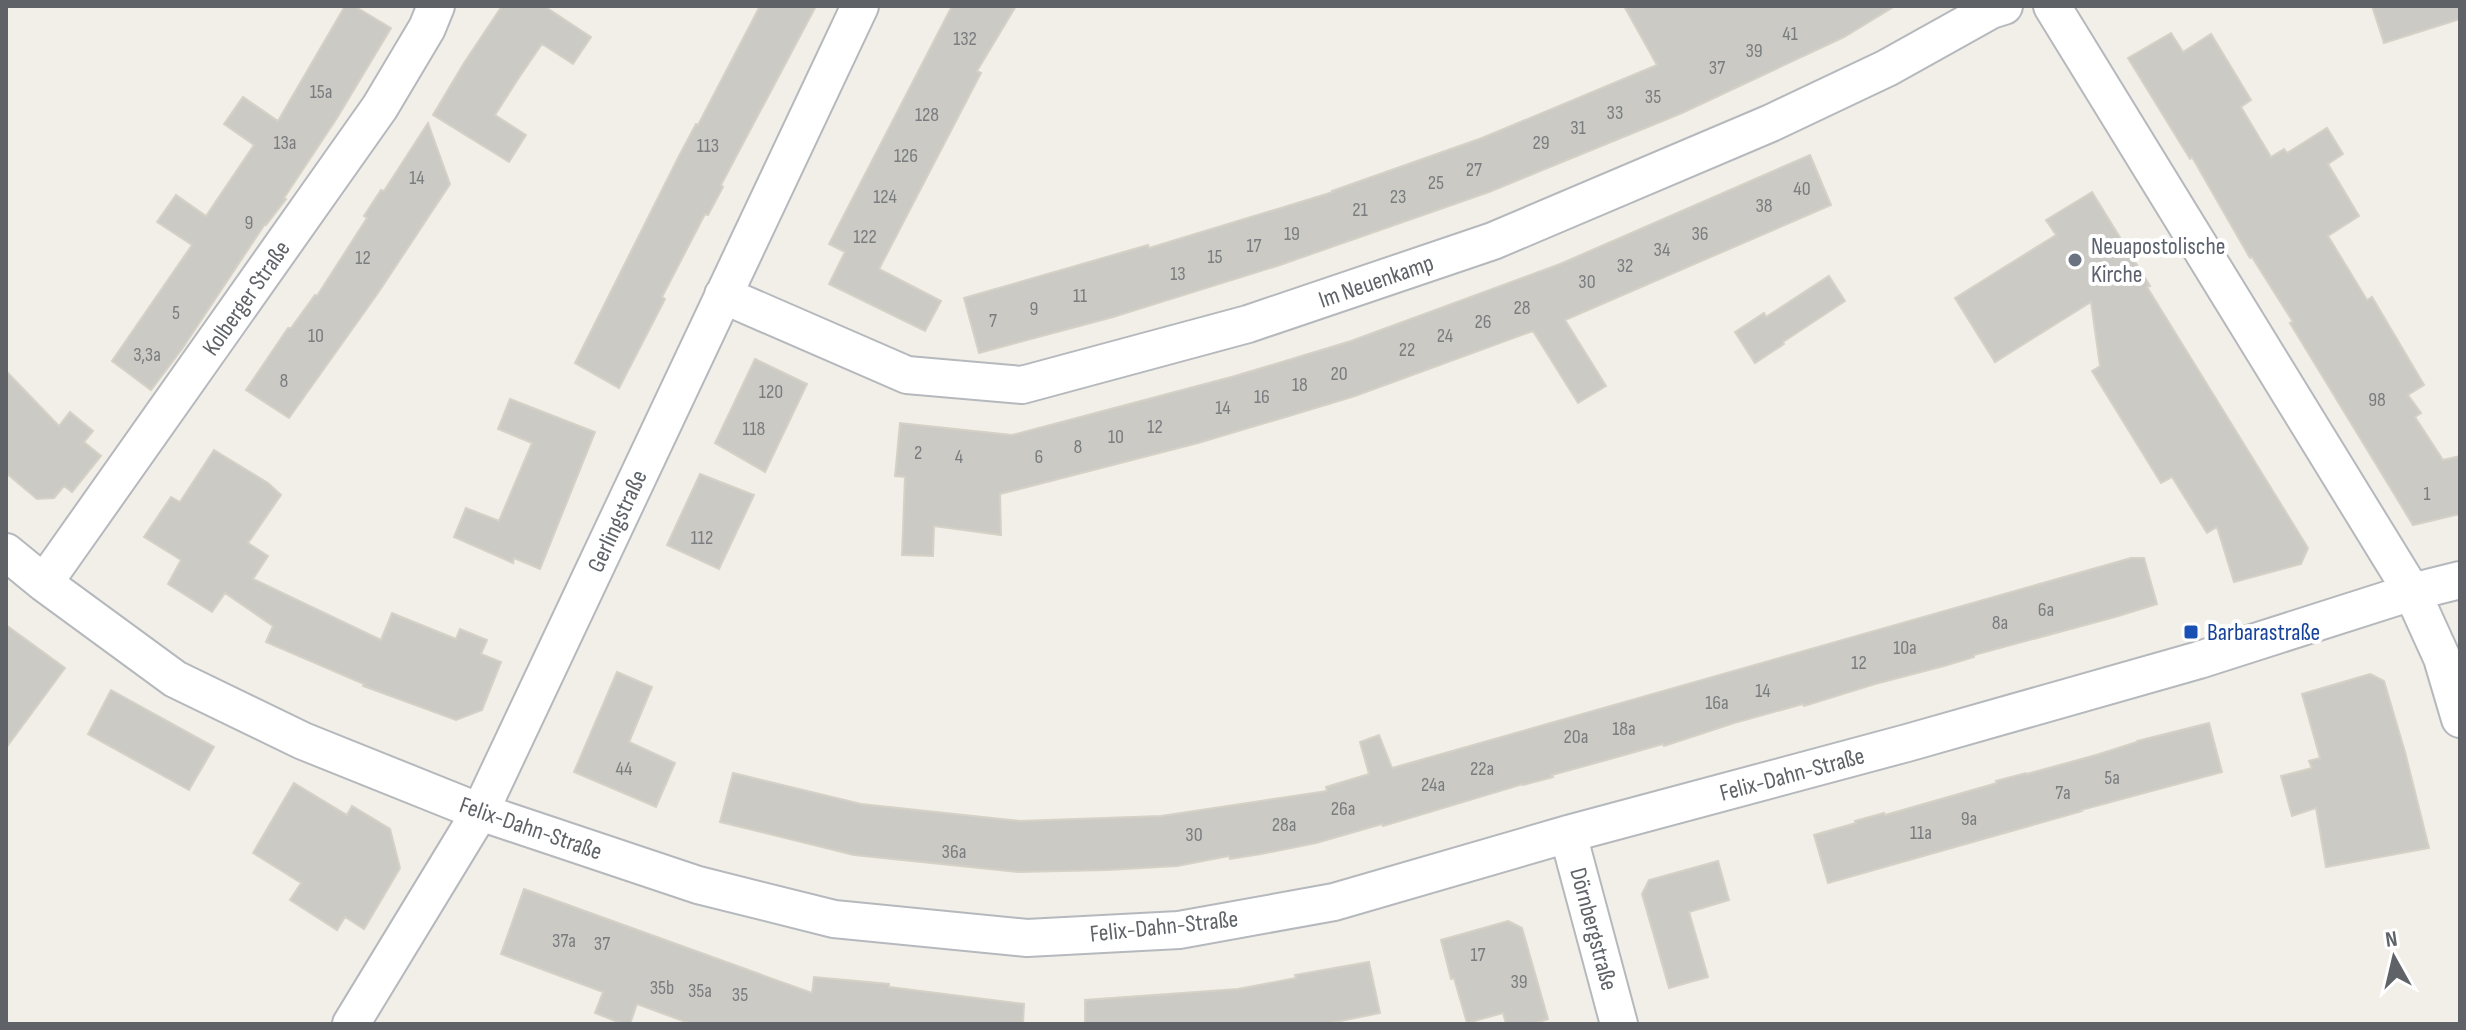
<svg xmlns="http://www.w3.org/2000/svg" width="2466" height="1030" font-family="'Sofia Sans Condensed',sans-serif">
<rect width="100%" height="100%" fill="#f1efe8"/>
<path fill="#cccac5" stroke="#d6d1c6" stroke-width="2" d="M345 6H354L391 28 337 118 284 198 286 199 266 225 265 224 182 349 151 390 112 361 192 245 157 222 176 195 206 216 254 145 224 124 243 97 278 121Z
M502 6H544L591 37 573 64 542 44 518 79 495 115 526 135 509 162 433 115 464 63Z
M760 6H816L721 185 723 187 708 215 705 214 662 297 665 299 619 388 575 363 679 156 696 124 698 125Z
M952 6H1016L977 71 981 73 879 269 941 301 925 331 829 284 845 252 829 244Z
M1624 6H1895L1844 37 1682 113 1489 192 1280 265 1113 317 979 353 964 298 1148 245 1149 248 1333 192 1332 191 1482 138 1657 65Z
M2372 6H2460V19L2384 43Z
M2171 33 2183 52 2211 34 2251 100 2241 107 2271 157 2284 149 2287 153 2327 128 2343 154 2328 164 2359 216 2328 236 2367 300 2372 297 2424 385 2408 395 2421 413 2415 417 2443 460 2460 456V514L2413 525 2290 323 2293 322 2252 257 2250 258 2192 157 2190 159 2128 58Z
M428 123 450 184 378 293 289 418 246 390 288 328H291L315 295 317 296 367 218 364 216 381 190 384 191Z
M1810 155 1831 205 1565 320 1606 386 1578 403 1533 331 1355 396 1289 416 1198 443 1000 494 1001 535 934 526 933 556 902 555 905 477 895 476 900 423 1012 435 1235 376 1351 341 1560 264Z
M2092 192 2150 286 2147 287 2308 548 2301 564 2234 582 2217 527 2207 533 2172 477 2161 483 2092 371 2100 366 2091 302 1995 362 1955 298 2056 235 2046 220Z
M1829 276 1845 301 1783 342 1784 344 1755 363 1735 332 1764 313 1766 317Z
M755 359 807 384 765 472 715 443Z
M6 371 59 426 70 412 93 431 84 442 101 456 72 492 64 486 54 498 37 499 6 473Z
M510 399 595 432 540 569 514 558 513 563 454 537 466 508 499 521 532 443 498 429Z
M214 450 268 483 281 495 248 543 268 556 253 579 381 640 392 613 456 639 460 629 487 640 481 654 501 662 482 710 456 720 363 686 364 684 266 642 273 626 225 593 212 612 168 584 181 560 144 537 171 497 180 502Z
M700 474 754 495 719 569 667 545Z
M2131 558H2144L2157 604 2115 617 1974 655V657L1944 666 1875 684 1804 706 1803 704 1734 723 1664 746 1663 744 1610 759 1552 775 1553 777 1523 785V784L1383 826 1382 824 1316 843 1261 854 1230 859 1229 856 1177 866 1107 870 1018 872 854 855 720 822 733 773 861 804 1020 821 1161 816 1327 791 1326 787 1369 774 1360 742 1379 735 1392 768Z
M6 625 65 668 6 748Z
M617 672 652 687 629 742 675 763 656 807 574 772Z
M2370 674 2384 681 2405 752 2429 848 2326 867 2316 808 2292 816 2281 776 2312 768 2309 761 2320 758 2302 694Z
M111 690 214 747 189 790 88 734Z
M2209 723 2222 772 2081 810 2082 811 1828 883 1814 835 1856 823 1855 821 1884 813 1885 815 1997 783 1996 781 2026 773 2027 774 2096 755 2137 742V741Z
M294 783 347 815 352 806 390 829 400 868 364 929 345 917 337 930 290 900 301 883 253 853Z
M1718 861 1729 900 1689 912 1708 977 1669 988 1642 894 1649 880Z
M524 889 812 993 814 977 889 984V987L1024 1004 1023 1024H691L637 1004 630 1024H623L595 1013 603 992 501 954Z
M1508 921 1522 928 1548 1019 1532 1024H1506L1503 1013 1467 1023 1454 978 1451 979 1441 940Z
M1369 962 1380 1013 1325 1024H1085V1000L1238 989 1296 978 1295 975Z"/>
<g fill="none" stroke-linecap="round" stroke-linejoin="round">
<g stroke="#b5b8bc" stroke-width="40">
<path id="street" d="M2052 6 2412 592 2442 658 2460 719
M723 295 907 375 1022 385 1248 324 1493 241 1771 123 1887 68 1991 10 2004 6
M6 552 44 583 175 679 303 741 480 812 698 885 834 919 1027 938 1179 930 1334 902 1568 834 1907 743 2199 660 2412 592 2460 580
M44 583 380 107 427 28 436 6
M1568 834 1619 1024
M351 1024 480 812 860 6"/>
</g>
<use href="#street" stroke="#fff" stroke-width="36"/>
</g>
<circle fill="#6b7280" stroke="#fff" stroke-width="3" cx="2075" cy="260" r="8"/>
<rect fill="#1a4fb4" stroke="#fff" stroke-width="3" x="2183" y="624" width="16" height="16" rx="4"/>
<g text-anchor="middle" stroke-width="8" stroke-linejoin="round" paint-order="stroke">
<g font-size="20" fill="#7a7d7f">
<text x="1790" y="40">41</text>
<text x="965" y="45">132</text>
<text x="1754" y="57">39</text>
<text x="1717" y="74">37</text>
<text x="321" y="98">15a</text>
<text x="1653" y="103">35</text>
<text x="1615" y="119">33</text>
<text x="927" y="121">128</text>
<text x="1578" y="134">31</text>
<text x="285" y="149">13a</text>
<text x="1541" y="149">29</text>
<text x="708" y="152">113</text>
<text x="906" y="162">126</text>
<text x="1474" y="176">27</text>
<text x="417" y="184">14</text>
<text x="1436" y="189">25</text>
<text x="1802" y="195">40</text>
<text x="885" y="203">124</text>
<text x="1398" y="203">23</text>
<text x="1764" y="212">38</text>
<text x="1360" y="216">21</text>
<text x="249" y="229">9</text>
<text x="1292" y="240">19</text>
<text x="1700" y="240">36</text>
<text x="865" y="243">122</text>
<text x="1254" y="252">17</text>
<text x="1662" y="256">34</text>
<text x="1215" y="263">15</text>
<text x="363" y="264">12</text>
<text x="1625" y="272">32</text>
<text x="1178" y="280">13</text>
<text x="1587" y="288">30</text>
<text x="1080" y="302">11</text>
<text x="1522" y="314">28</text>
<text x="1034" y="315">9</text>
<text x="176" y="319">5</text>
<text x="993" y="327">7</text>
<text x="1483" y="328">26</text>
<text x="316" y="342">10</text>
<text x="1445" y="342">24</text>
<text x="1407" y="356">22</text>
<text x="147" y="361">3,3a</text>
<text x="1339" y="380">20</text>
<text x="284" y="387">8</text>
<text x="1300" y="391">18</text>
<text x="771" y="398">120</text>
<text x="1262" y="403">16</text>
<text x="2377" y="406">98</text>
<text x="1223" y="414">14</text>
<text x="1155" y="433">12</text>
<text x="754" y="435">118</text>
<text x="1116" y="443">10</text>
<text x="1078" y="453">8</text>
<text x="918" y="459">2</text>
<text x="959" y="463">4</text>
<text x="1039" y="463">6</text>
<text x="2427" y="500">1</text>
<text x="702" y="544">112</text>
<text x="2046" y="616">6a</text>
<text x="2000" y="629">8a</text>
<text x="1905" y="654">10a</text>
<text x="1859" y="669">12</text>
<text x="1763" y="697">14</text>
<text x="1717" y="709">16a</text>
<text x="1624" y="735">18a</text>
<text x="1576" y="743">20a</text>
<text x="624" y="775">44</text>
<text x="1482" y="775">22a</text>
<text x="2112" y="784">5a</text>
<text x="1433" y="791">24a</text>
<text x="2063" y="799">7a</text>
<text x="1343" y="815">26a</text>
<text x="1969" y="825">9a</text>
<text x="1284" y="831">28a</text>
<text x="1921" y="839">11a</text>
<text x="1194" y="841">30</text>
<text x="954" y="858">36a</text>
<text x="564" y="947">37a</text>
<text x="602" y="950">37</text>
<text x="1478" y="961">17</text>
<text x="1519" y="988">39</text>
<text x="662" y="994">35b</text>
<text x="700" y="997">35a</text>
<text x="740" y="1001">35</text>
</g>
<g font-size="24" fill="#5b616d" stroke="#fff" text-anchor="start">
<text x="2091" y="254">Neuapostolische<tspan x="2091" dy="28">Kirche</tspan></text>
</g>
<g font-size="24" fill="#5f6368" stroke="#fff">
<text transform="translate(1376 281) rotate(-19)" y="8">Im Neuenkamp</text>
<text transform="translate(246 298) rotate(-55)" y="8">Kolberger Straße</text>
<text transform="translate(617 521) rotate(-65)" y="8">Gerlingstraße</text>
<text transform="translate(1792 774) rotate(-15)" y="8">Felix-Dahn-Straße</text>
<text transform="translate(531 828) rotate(19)" y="8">Felix-Dahn-Straße</text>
<text transform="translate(1164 926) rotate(-6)" y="8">Felix-Dahn-Straße</text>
<text transform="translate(1594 929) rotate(75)" y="8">Dörnbergstraße</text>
</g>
<g font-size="24" fill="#164399" stroke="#fff" text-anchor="start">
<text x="2207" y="640">Barbarastraße</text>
</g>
</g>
<rect width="2466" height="1030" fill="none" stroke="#5f6368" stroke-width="16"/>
<g transform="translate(2394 958) rotate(352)" stroke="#ffffff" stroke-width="6" paint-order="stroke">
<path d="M0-6L14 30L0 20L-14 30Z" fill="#5f6368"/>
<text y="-12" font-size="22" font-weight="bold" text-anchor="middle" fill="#5f6368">N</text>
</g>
</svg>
